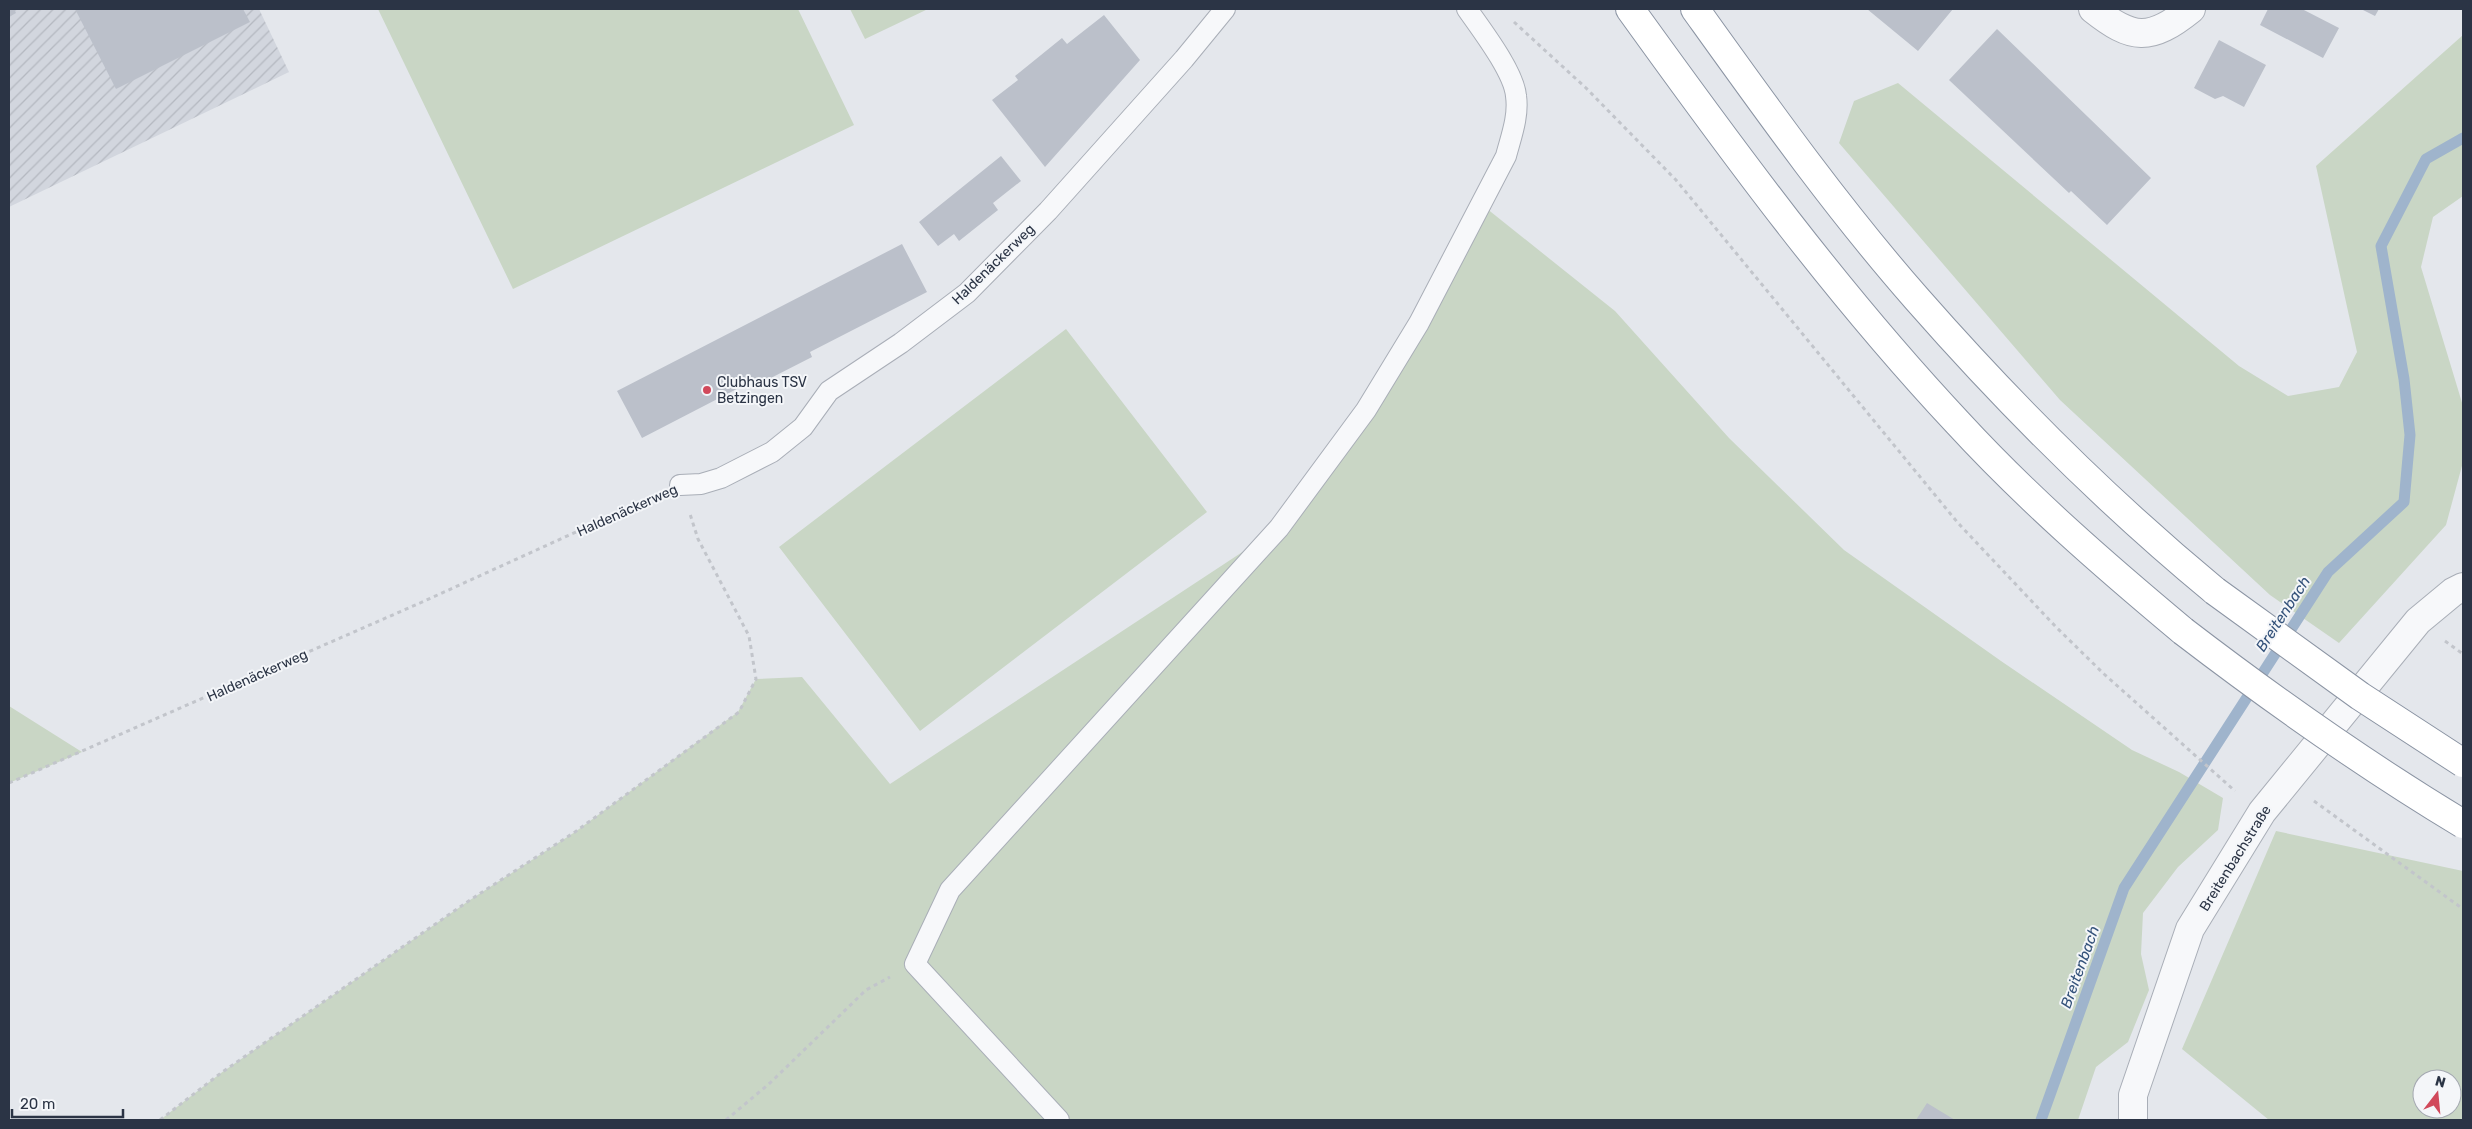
<svg xmlns="http://www.w3.org/2000/svg" width="2472" height="1129" font-family="Rubik,sans-serif">
<defs>
<pattern id="industrial-furrows" width="10" height="10" patternUnits="userSpaceOnUse" patternTransform="scale(1.25)"><rect width="10" height="10" fill="#d2d6de"/><path d="M-1 1l2-2M0 10L10 0M9 11l2-2" fill="none" stroke="#b4b8c0"/></pattern>
</defs>
<rect width="100%" height="100%" fill="#e4e7ec"/>
<path fill="url(#industrial-furrows)" d="M9 9H259L289 72 9 207Z"/>
<path fill="#c9d6c5" fill-rule="evenodd" d="M378 9H798L854 125 513 289Z
M850 9H928L865 39Z
M2463 35V196L2433 217 2421 267 2463 406V462L2446 525 2339 643 2270 595 2060 400 1839 143 1854 101 1898 83 2239 366 2288 396 2339 387 2357 352 2316 166Z
M1481 204 1615 311 1729 438 1844 550 2001 661 2132 750 2179 772 2223 798 2218 830 2178 867 2143 913 2141 954 2149 990 2128 1042 2096 1067 2078 1120H160L221 1073 470 900 575 832 738 712 756 679 802 677 890 784 1279 528 1366 410Z
M1066 329 1207 512 920 731 779 547Z
M9 706 82 752 9 783Z
M2276 831 2463 871V1120H2269L2182 1049ZM2422 1079H2452V1109H2422Z"/>
<g fill="none" stroke-linecap="round" stroke-linejoin="round">
<path stroke="#9fb4cc" stroke-width="11" d="M2041 1120 2124 888 2328 572 2404 502 2410 435 2404 379 2381 246 2426 159 2463 138"/>
</g>
<path fill="#bbc0ca" d="M9 9H14L16 13 9 17Z
M75 9H243L250 22 116 89Z
M1867 9H1953L1918 51Z
M2268 9H2302L2339 28 2323 58 2260 25Z
M2361 9H2379L2375 16Z
M1104 15 1140 60 1045 167 992 100 1018 80 1015 76 1062 38 1067 44Z
M1997 29 2151 178 2107 225 2071 191 2069 193 1949 80Z
M2219 40 2266 65 2244 107 2223 96 2215 99 2194 88Z
M1001 156 1021 181 993 203 998 210 959 241 954 234 938 246 919 222Z
M902 244 927 292 810 352 812 357 761 383 758 378 642 438 617 391Z
M1927 1103 1955 1120H1916Z"/>
<g fill="none" stroke-linecap="round" stroke-linejoin="round">
<g stroke="#a9aeb7" stroke-width="22">
<path id="service" d="M680 485 701 484 721 478 772 452 803 427 829 391 901 343 967 293 1048 211 1184 59 1225 9
M1059 1120 915 964 950 890 1279 528 1366 410 1419 323 1506 156C1511 137 1519 116 1516 96 1514 72 1481 29 1467 9"/>
</g>
<g stroke="#a9aeb7" stroke-width="30">
<path id="minor" d="M2093 9C2132 40 2150 42 2191 9
M2133 1120V1095L2190 929 2262 812 2418 621 2453 592 2463 587"/>
</g>
<g stroke="#8b94a3" stroke-width="30">
<path id="trunk" d="M1630 9C1733 152 1837 294 1958 423 2027 498 2104 565 2183 631
M1695 9C1766 108 1837 208 1917 299 2010 405 2106 501 2215 591"/>
</g>
<path stroke="#c2c5cb" stroke-width="3" stroke-dasharray="4 4" stroke-linecap="butt" d="M1514 22 1586 88 1676 180 1958 523 2056 627 2104 674 2235 791
M2445 641 2463 654
M9 783 420 603 655 496
M2314 801 2463 909
M160 1120 221 1073 470 900 575 832 739 712 756 679 749 636 698 539 690 514
M726 1120 770 1083 866 990 890 977"/>
<use href="#service" stroke="#f7f8fa" stroke-width="20"/>
<use href="#minor" stroke="#f7f8fa" stroke-width="28"/>
<use href="#trunk" stroke="#fff" stroke-width="28"/>
<g stroke="#8b94a3" stroke-width="30" stroke-linecap="butt">
<path id="trunk-bridge" d="M2215 591 2360 696 2463 763
M2183 631C2273 700 2365 765 2463 824"/>
</g>
<use href="#trunk-bridge" stroke="#fff" stroke-width="28"/>
</g>
<circle fill="#d1495b" stroke="#f4f6f9" stroke-width="2" cx="707" cy="390" r="5"/>
<g text-anchor="middle" stroke-width="4" stroke-linejoin="round" paint-order="stroke">
<g font-size="14" fill="#2b3445" stroke="#f4f6f9">
<text transform="translate(993 264) rotate(-44)" y="5">Haldenäckerweg</text>
<text transform="translate(627 510) rotate(-24)" y="5">Haldenäckerweg</text>
<text transform="translate(257 675) rotate(-24)" y="5">Haldenäckerweg</text>
<text transform="translate(2235 858) rotate(-58)" y="5">Breitenbachstraße</text>
</g>
<g font-size="14" fill="#2b3445" stroke="#f4f6f9" text-anchor="start">
<text x="717" y="387">Clubhaus TSV<tspan x="717" dy="16">Betzingen</tspan></text>
</g>
<g font-size="15" font-style="italic" fill="#34527a" stroke="#f4f6f9">
<text transform="translate(2283 614) rotate(-57)" y="5">Breitenbach</text>
<text transform="translate(2080 967) rotate(-70)" y="5">Breitenbach</text>
</g>
</g>
<rect width="2472" height="1129" fill="none" stroke="#2b3445" stroke-width="20"/>
<g transform="translate(2437 1094) rotate(16)"><circle r="24" fill="#f4f6f9" stroke="#a4a8b1"/>
<path d="M0-4L9 19L0 12L-9 19Z" fill="#d1495b"/>
<text y="-8" font-size="14" font-weight="bold" text-anchor="middle" fill="#2b3445">N</text>
</g>
<path d="M12 1109v8h111v-8" fill="none" stroke="#2b3445" stroke-width="2.5"/>
<text x="20" y="1109" font-size="15" fill="#2b3445" stroke="#f4f6f9" stroke-width="4" paint-order="stroke">20 m</text>
</svg>
